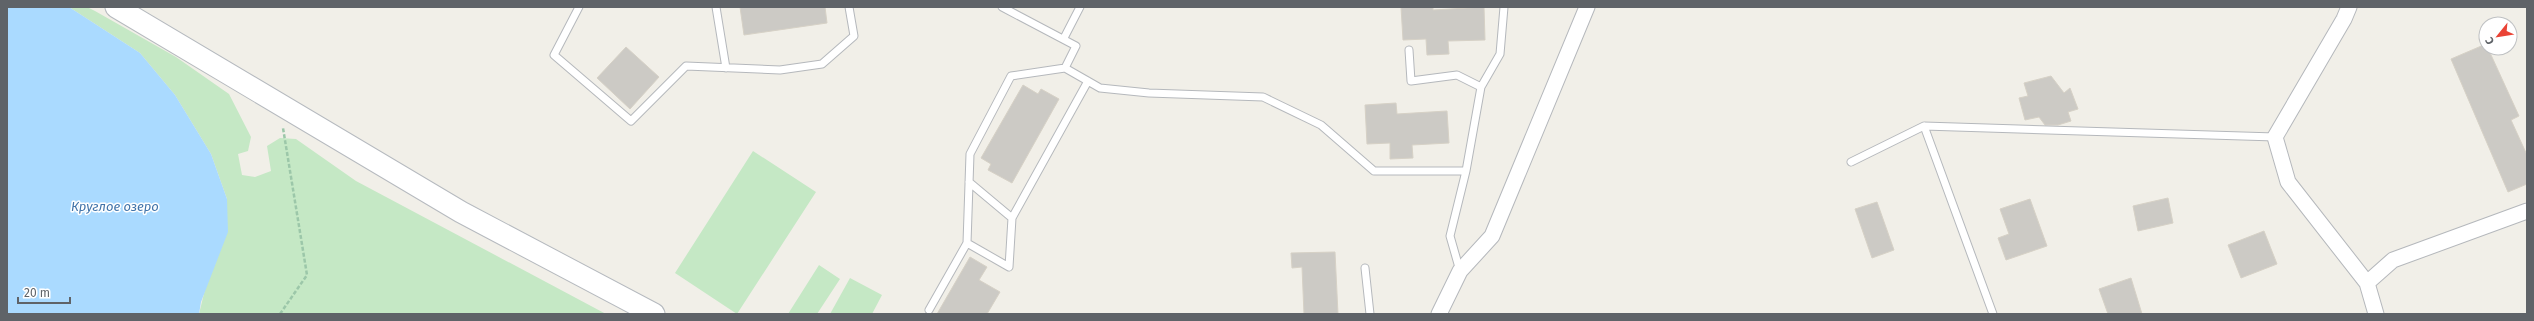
<svg xmlns="http://www.w3.org/2000/svg" width="2534" height="321" font-family="'Fira Sans',sans-serif">
<rect width="100%" height="100%" fill="#f1efe8"/>
<path fill="#c5e8c5" d="M69 7H87L95 11 176 57 229 94 251 137 248 151 238 154 242 175 255 177 271 171 267 146 280 138 296 139 356 181 606 314H199L227 199 211 154 175 95 140 53Z
M753 151 816 192 737 314 675 273Z
M819 265 840 279 817 314H788Z
M850 278 882 295 872 314H830Z"/>
<path fill="#aadaff" d="M7 7H69L140 53 175 95 211 154 227 199 228 232 201 302 199 314H7Z"/>
<path fill="#cccac5" stroke="#d6d1c6" d="M740 7H825L827 23 744 35Z
M1401 7H1433V10L1484 7 1485 40 1448 41 1449 54 1427 55 1426 39 1403 40Z
M2486 44 2519 116 2511 120 2527 155V184L2508 192 2451 59Z
M626 47 659 77 630 109 597 78Z
M2051 76 2064 93 2070 88 2078 109 2068 112 2071 121 2058 125H2045L2039 117 2025 120 2019 98 2028 96 2024 83Z
M1023 85 1038 94 1041 89 1059 99 1012 183 988 170 991 164 981 158Z
M1396 103 1397 114 1447 111 1449 143 1412 145 1413 158 1390 159V143L1367 144 1365 105Z
M2168 198 2173 223 2138 231 2133 206Z
M2030 199 2047 246 2006 260 1998 238 2009 234 2000 209Z
M1877 202 1894 250 1872 258 1855 209Z
M2264 231 2277 264 2241 278 2228 245Z
M1335 252 1338 314H1304L1302 267 1292 268 1291 253Z
M970 257 987 267 979 280 1000 292 987 314H937Z
M2131 278 2142 314H2108L2099 289Z"/>
<g fill="none" stroke-linecap="round" stroke-linejoin="round">
<g stroke="#b5b8bc" stroke-width="9">
<path id="lane" d="M579 7 554 55 631 121 686 66 780 70 822 64 854 36 849 7
M716 7 726 68
M1002 7 1076 46 1065 68 1100 88 1149 93 1263 97 1321 125 1374 171H1466L1450 236 1460 271
M1064 38 1080 7
M1409 50 1411 81 1457 75 1481 87
M1924 126 1993 314
M1851 162 1924 126 2275 137
M1466 171 1481 87 1500 54 1504 7
M969 182 1012 218
M967 243 970 154 1011 76 1065 68
M1365 268 1370 314
M929 310 967 243 1009 267 1012 218 1088 81"/>
</g>
<g stroke="#b5b8bc" stroke-width="17">
<path id="street" d="M2349 7 2344 19 2275 137 2288 182 2367 283 2376 314
M2367 283 2393 260 2527 211
M1439 314 1460 271 1492 236 1587 7"/>
</g>
<g stroke="#b6babf" stroke-width="23">
<path id="secondary" d="M116 7 461 212 654 314"/>
</g>
<path stroke="#9cc7a9" stroke-width="2.5" stroke-dasharray="4 2" stroke-linecap="butt" d="M280 314 307 275 283 128"/>
<use href="#lane" stroke="#fff" stroke-width="7"/>
<use href="#street" stroke="#fff" stroke-width="15"/>
<use href="#secondary" stroke="#fff" stroke-width="21"/>
</g>
<g text-anchor="middle" stroke-width="3" stroke-linejoin="round" paint-order="stroke">
<g font-size="13" font-style="italic" fill="#4174aa" stroke="#fff">
<text x="115" y="211">Круглое озеро</text>
</g>
</g>
<rect width="2534" height="321" fill="none" stroke="#5f6368" stroke-width="16"/>
<g transform="translate(2498 36) rotate(240)"><circle r="19" fill="#ffffff" stroke="#bfc1c3"/>
<path d="M0-3L7 15L0 10L-7 15Z" fill="#ea4335"/>
<text y="-6" font-size="11" font-weight="bold" text-anchor="middle" fill="#5f6368">С</text>
</g>
<path d="M18 297v6h52v-6" fill="none" stroke="#5f6368" stroke-width="2"/>
<text x="24" y="297" font-size="12" fill="#5f6368" stroke="#ffffff" stroke-width="3" paint-order="stroke">20 m</text>
</svg>
